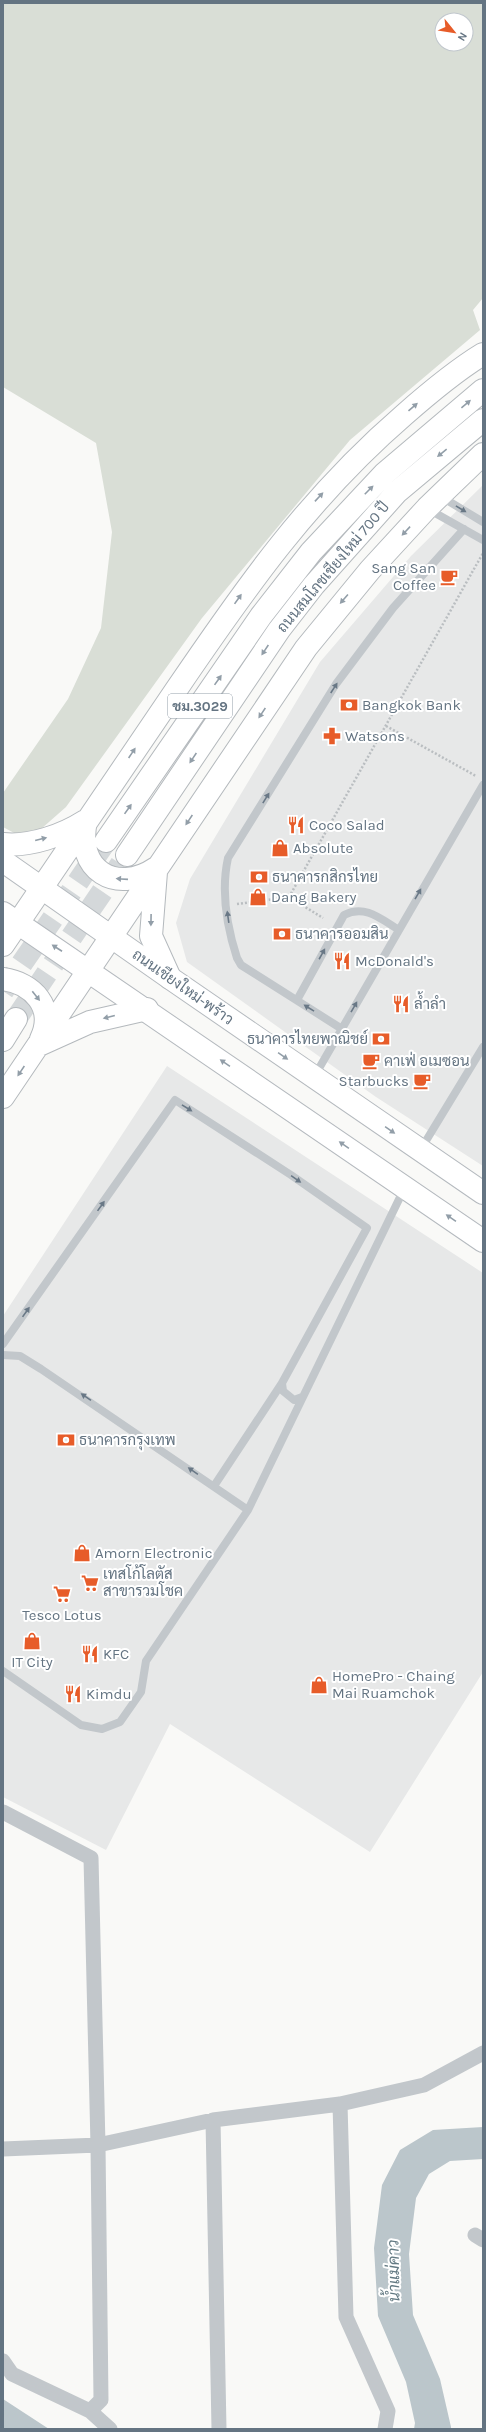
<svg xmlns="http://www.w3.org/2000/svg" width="486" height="2432" font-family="Karla,Sarabun,sans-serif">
<rect width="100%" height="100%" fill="#f9f9f7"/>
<path fill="#e7e8e8" d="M483 485V1166L376 1097 187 962 176 923 190 879 320 662 411 556Z
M167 1066 483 1273V1672L370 1852 170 1724 106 1850 3 1797V1316Z"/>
<path fill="#d9ded6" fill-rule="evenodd" d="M3 3H483V298L473 310 480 330 350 440 202 618 66 807 41 829 16 834 3 827V793L68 699 101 628 112 532 96 443 3 387ZM442 20H466V44H442Z"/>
<path fill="#bbc6cb" d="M483 2127V2159L450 2161 429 2174 416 2198 409 2254 413 2315 440 2379 451 2427V2429H414L415 2423 406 2382 378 2316 374 2248 382 2185 400 2150 433 2130Z
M3 2399 49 2429H3Z"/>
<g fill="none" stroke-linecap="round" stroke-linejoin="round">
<path stroke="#d4d8da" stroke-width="22" stroke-dasharray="22 11" stroke-linecap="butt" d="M3 991 106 841
M16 1019 127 855"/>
<g stroke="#b5babf" stroke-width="24">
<path id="secondary" d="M3 861 170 978 483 1193
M3 913 483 1241"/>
</g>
<g stroke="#b4b9bd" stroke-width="24">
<path id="primary" d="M86 821C75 870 116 895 156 868
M106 841 261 616 311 552 384 474 483 390
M3 844C30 847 63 835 85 821
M127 855 279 630 314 585 397 492 483 420
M156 872 151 936 170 978
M3 945C60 860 118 775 176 690 246 587 309 497 404 415 429 393 455 371 483 354
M3 979C33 983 56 1008 41 1039
M3 1040 16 1019
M39 1045 90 1022 147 1009
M3 1097 306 648 370 570 427 508 483 454"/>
</g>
<path stroke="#babec1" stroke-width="2.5" stroke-dasharray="2 2" stroke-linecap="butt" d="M386 726 476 776
M289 897 483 553
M237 904 289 897 323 918"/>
<path stroke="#c2c7cb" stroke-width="8" d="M440 496 483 522
M428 509 483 540
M297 1000 344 915C365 904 381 919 399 930
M342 1029 241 965 237 958C227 927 221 890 228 858L336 684 393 608 464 529
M314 1077 483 785
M421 1149 483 1047
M3 1344 175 1100 291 1175 367 1228 282 1383 283 1391 294 1400 302 1397
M3 1355 20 1356 41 1369 248 1510
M214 1486 282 1383
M3 1671 81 1725 102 1729 120 1722 141 1692 146 1661 248 1510 404 1189"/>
<path stroke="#c2c7cb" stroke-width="15" d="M3 1812 91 1858 98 2145 101 2400 90 2411
M340 2104 346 2317 388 2411 385 2429
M213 2120 219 2429
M3 2149 98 2145 213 2120 340 2104 424 2085 483 2053
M475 2235 483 2240
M3 2361 12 2374 90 2411 110 2429"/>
<use href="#secondary" stroke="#fff" stroke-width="22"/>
<use href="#primary" stroke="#fff" stroke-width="22"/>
</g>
<defs><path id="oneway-solid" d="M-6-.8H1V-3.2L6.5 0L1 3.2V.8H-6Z"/></defs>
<g fill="#929ea8">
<use href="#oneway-solid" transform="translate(466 404) rotate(-40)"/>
<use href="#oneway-solid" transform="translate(413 407) rotate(-41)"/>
<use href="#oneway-solid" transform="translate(442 453) rotate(141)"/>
<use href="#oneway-solid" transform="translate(369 490) rotate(-45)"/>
<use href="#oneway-solid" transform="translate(319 497) rotate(-47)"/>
<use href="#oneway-solid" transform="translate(406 531) rotate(133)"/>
<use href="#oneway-solid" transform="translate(238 599) rotate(-55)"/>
<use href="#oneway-solid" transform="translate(344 599) rotate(131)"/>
<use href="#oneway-solid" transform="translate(265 650) rotate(124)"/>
<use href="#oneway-solid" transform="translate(218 680) rotate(-55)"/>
<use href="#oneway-solid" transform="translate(262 713) rotate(124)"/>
<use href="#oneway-solid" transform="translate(132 753) rotate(-56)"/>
<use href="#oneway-solid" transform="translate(193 758) rotate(124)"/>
<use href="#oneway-solid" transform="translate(128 809) rotate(-55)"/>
<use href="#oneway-solid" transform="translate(189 820) rotate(124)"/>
<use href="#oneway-solid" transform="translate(41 839) rotate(-14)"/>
<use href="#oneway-solid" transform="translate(122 879) rotate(-176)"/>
<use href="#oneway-solid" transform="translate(151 920) rotate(91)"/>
<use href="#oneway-solid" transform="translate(57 948) rotate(-147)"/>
<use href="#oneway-solid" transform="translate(36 996) rotate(52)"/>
<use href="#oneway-solid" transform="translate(109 1017) rotate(166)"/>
<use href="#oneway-solid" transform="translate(283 1056) rotate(35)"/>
<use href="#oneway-solid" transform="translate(225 1063) rotate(-146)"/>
<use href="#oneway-solid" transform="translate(21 1071) rotate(124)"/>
<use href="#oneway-solid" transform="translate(390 1130) rotate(35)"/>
<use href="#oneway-solid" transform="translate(344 1145) rotate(-145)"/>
<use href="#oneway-solid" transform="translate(451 1218) rotate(-146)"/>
</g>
<g fill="#697886">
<use href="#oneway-solid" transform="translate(461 509) rotate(31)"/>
<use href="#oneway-solid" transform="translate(334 688) rotate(-57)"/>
<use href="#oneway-solid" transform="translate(266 798) rotate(-58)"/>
<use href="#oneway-solid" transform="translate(418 894) rotate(-60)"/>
<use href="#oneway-solid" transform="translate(228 917) rotate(-98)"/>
<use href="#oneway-solid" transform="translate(322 954) rotate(-61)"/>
<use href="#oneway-solid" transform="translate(354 1007) rotate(-60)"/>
<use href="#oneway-solid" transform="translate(309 1008) rotate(-148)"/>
<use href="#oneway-solid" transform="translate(187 1108) rotate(32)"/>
<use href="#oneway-solid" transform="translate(296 1179) rotate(35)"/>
<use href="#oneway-solid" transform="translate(101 1206) rotate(-55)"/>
<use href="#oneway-solid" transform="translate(26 1312) rotate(-55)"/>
<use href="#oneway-solid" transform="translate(86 1397) rotate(-146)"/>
<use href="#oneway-solid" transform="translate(193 1471) rotate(-145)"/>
</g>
<defs>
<g id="cafe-bare" transform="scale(1.38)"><path d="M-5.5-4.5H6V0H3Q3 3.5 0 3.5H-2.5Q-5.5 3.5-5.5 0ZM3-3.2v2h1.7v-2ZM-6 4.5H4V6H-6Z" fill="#e75c29" stroke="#fff" stroke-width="2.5" paint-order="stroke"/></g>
<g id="bank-bare" transform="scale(1.38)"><path d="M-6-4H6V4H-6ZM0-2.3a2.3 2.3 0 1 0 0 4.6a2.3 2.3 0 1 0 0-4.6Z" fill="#e75c29" stroke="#fff" stroke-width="2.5" paint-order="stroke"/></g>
<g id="pharmacy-bare" transform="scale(1.38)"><path d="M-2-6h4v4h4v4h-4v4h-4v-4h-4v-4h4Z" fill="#e75c29" stroke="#fff" stroke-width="2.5" paint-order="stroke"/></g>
<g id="restaurant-bare" transform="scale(1.38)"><path d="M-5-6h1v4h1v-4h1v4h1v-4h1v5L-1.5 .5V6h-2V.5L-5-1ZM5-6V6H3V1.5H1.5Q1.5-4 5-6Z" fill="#e75c29" stroke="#fff" stroke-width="2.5" paint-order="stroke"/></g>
<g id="shop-bare" transform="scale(1.38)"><path d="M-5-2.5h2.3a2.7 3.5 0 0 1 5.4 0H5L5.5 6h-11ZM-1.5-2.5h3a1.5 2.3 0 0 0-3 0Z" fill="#e75c29" stroke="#fff" stroke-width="2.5" paint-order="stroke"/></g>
<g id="supermarket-bare" transform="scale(1.38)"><path d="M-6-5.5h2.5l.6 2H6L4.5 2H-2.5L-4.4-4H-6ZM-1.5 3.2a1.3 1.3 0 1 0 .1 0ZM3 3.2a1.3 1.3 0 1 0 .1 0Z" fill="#e75c29" stroke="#fff" stroke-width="2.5" paint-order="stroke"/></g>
</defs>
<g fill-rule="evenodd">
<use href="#cafe-bare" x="449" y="577"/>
<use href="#bank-bare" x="349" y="705"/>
<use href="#pharmacy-bare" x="332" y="736"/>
<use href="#restaurant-bare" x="296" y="825"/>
<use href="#shop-bare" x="280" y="848"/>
<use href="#bank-bare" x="259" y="877"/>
<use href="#shop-bare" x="258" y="897"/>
<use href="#bank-bare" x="282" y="934"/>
<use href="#restaurant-bare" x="342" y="961"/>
<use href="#restaurant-bare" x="401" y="1004"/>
<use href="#bank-bare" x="381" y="1039"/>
<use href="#cafe-bare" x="371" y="1061"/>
<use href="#cafe-bare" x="422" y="1081"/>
<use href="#bank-bare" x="66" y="1440"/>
<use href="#shop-bare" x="82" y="1553"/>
<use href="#supermarket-bare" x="90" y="1583"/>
<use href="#supermarket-bare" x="62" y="1594"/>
<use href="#shop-bare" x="32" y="1641"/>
<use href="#restaurant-bare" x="90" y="1654"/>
<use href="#shop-bare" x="319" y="1685"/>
<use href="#restaurant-bare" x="73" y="1694"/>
</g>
<g text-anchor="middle" stroke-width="4" stroke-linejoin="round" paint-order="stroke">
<rect fill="#fff" stroke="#929ea8" stroke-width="1" x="168" y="694" width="64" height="24" rx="3"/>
<g font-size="14" font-weight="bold" fill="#647482">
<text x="200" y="711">ชม.3029</text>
</g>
<g font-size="15" fill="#647482" stroke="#fff">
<text transform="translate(333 567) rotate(-50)" y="5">ถนนสมโภชเชียงใหม่ 700 ปี</text>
<text transform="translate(183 987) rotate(35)" y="5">ถนนเชียงใหม่-พร้าว</text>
</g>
<g font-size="15" fill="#647482" stroke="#fff" text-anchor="start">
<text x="436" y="573" text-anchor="end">Sang San<tspan x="436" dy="17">Coffee</tspan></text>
<text x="362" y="710">Bangkok Bank</text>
<text x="345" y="741">Watsons</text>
<text x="309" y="830">Coco Salad</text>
<text x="293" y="853">Absolute</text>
<text x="272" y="882">ธนาคารกสิกรไทย</text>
<text x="271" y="902">Dang Bakery</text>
<text x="295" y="939">ธนาคารออมสิน</text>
<text x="355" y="966">McDonald's</text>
<text x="414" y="1009">ล้ำลำ</text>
<text x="368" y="1044" text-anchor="end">ธนาคารไทยพาณิชย์</text>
<text x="384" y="1066">คาเฟ่ อเมซอน</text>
<text x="409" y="1086" text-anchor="end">Starbucks</text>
<text x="79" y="1445">ธนาคารกรุงเทพ</text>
<text x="95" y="1558">Amorn Electronic</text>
<text x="103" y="1579">เทสโก้โลตัส<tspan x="103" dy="17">สาขารวมโชค</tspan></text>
<text x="62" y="1620" text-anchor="middle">Tesco Lotus</text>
<text x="103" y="1659">KFC</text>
<text x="32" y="1667" text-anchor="middle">IT City</text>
<text x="332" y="1681">HomePro - Chaing<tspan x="332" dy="17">Mai Ruamchok</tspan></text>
<text x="86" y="1699">Kimdu</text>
</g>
<g font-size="16" font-style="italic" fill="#637a83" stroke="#fff">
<text transform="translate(393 2271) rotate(-91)" y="6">น้ำแม่คาว</text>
</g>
</g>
<rect width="486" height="2432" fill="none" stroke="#647482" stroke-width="8"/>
<g transform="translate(454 32) rotate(120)"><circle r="19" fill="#ffffff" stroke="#c1c7cd"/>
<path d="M0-3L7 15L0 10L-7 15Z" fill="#e75c29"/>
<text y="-6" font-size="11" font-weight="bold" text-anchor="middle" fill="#647482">N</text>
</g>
</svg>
